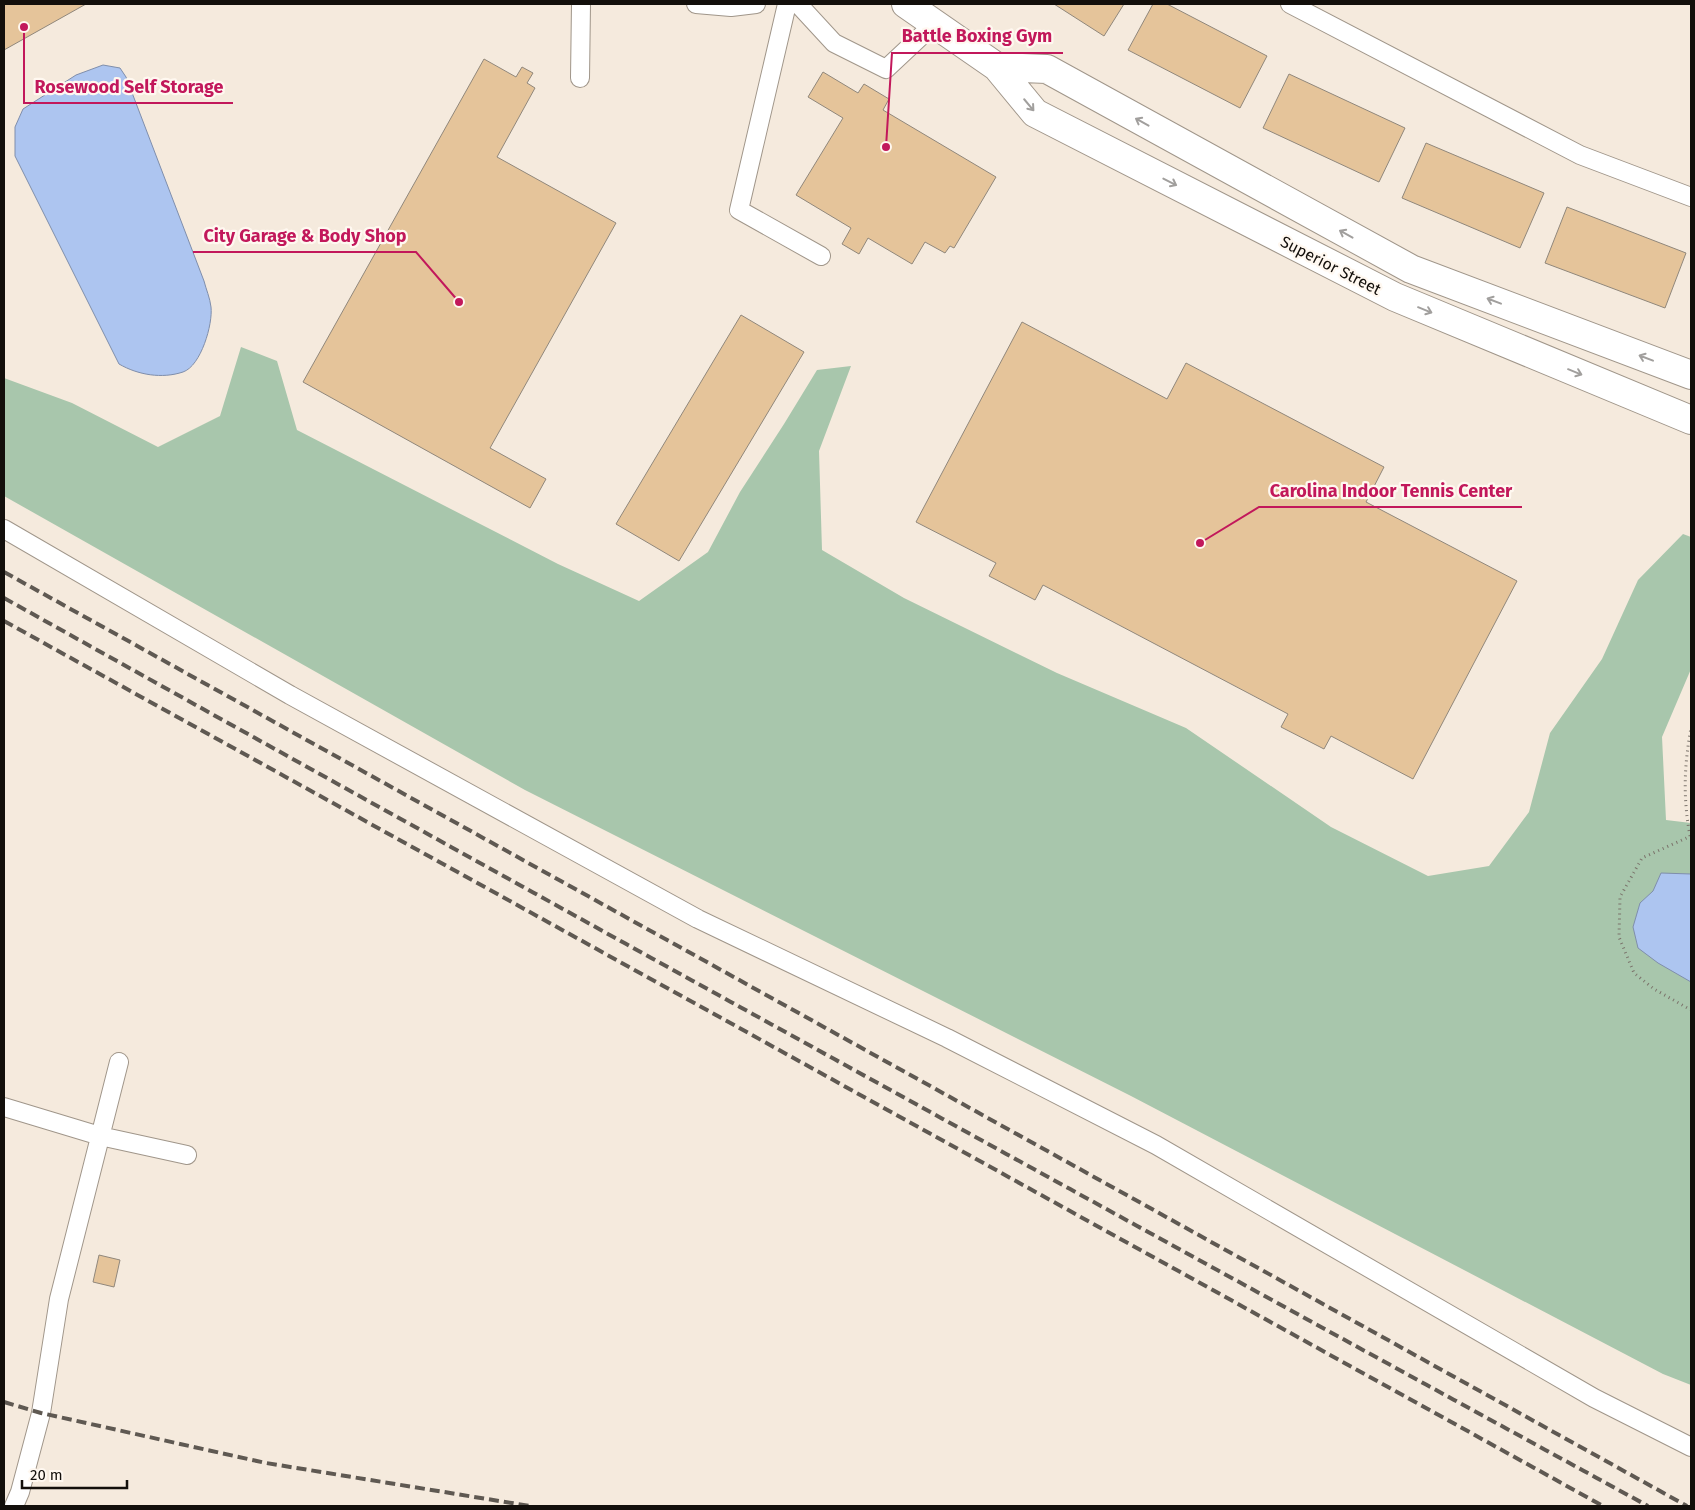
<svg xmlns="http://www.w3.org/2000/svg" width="1695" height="1510" font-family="'Fira Sans',sans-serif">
<rect width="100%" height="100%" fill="#f5eadd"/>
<path fill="#a8c6ac" d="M241 347 277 361 297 430 558 564 639 601 708 552 740 492 784 424 817 370 851 366 819 451 822 550 904 598 1057 673 1186 728 1331 827 1428 876 1489 866 1529 812 1550 733 1602 659 1638 580 1683 534 1691 537V669L1662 737 1666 820 1691 823V1385L1663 1374 1131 1096 525 790 4 496V378L72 403 158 447 220 416Z"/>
<path fill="#adc5f0" stroke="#7f8eab" d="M103 65 120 68 126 77 204 281C206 289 210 298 211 307 213 324 201 366 183 372 162 379 138 375 119 364L15 156V127L23 109 76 75Z
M1661 873 1691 874V982L1658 963 1638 948 1633 927 1640 903 1653 891Z"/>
<path fill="#e5c49a" stroke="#90877b" d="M4 4H86L4 50Z
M1054 4H1124L1104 36Z
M1153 4H1167L1267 56 1240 108 1128 50Z
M484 59 516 77 522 67 533 73 527 83 535 88 497 157 616 223 490 448 546 479 530 508 303 382Z
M823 72 858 93 864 84 889 99 883 110 996 177 954 248 950 246 945 253 925 242 912 264 868 238 859 254 842 244 851 228 796 195 843 118 808 97Z
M1289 74 1405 128 1379 182 1263 128Z
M1426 143 1544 193 1520 248 1402 198Z
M1567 207 1686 253 1665 308 1545 263Z
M741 315 804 352 679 561 616 524Z
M1022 322 1167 399 1186 363 1384 467 1366 502 1517 581 1413 779 1331 736 1324 749 1281 727 1288 714 1043 585 1035 600 989 576 996 563 916 522Z
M99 1255 120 1260 114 1287 93 1282Z"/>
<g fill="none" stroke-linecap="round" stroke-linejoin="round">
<g stroke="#a0968a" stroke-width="20">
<path id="lane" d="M696 4 731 7 756 4
M787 4 739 210 821 256
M798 4 834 43 886 69 934 24
M1290 4 1580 155 1691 197
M580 78 581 4
M4 529 290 695 698 919 947 1038 1156 1145 1594 1398 1691 1447
M4 1107 100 1136 187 1155
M14 1506 20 1492 41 1413 59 1299 119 1062"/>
</g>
<g stroke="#a0968a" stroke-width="30">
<path id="street" d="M906 4 997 67 1035 113 1395 297 1691 420
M997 67 1047 69 1411 269 1691 375"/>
</g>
<path stroke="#7b736b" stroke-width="3" stroke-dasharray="1 4" stroke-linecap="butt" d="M1690 836C1683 798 1684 766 1691 728
M1691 836 1642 858 1620 897 1619 937 1634 973 1654 989 1691 1010"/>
<use href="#lane" stroke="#fff" stroke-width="18"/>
<use href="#street" stroke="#fff" stroke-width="28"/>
<path stroke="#5f5952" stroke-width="4" stroke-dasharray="10 5" stroke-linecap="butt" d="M4 572 1687 1506
M4 598C550 903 1099 1206 1648 1506
M4 621 1603 1506
M4 1402 41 1413 266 1463 530 1506"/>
</g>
<defs><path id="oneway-shaft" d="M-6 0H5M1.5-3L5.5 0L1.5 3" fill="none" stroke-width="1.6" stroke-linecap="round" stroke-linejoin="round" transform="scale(1.25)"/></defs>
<g stroke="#a19f9d">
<use href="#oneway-shaft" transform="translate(1029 105) rotate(50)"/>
<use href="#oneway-shaft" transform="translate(1142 122) rotate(-151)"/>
<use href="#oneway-shaft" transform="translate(1170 182) rotate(27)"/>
<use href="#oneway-shaft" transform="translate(1346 234) rotate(-151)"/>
<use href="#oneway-shaft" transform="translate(1494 301) rotate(-159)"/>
<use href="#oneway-shaft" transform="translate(1425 310) rotate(22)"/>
<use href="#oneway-shaft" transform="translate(1646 358) rotate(-159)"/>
<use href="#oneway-shaft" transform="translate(1575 372) rotate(22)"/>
</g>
<g text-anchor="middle" stroke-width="4.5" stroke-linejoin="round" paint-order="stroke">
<g font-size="16" fill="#130f0b" stroke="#fff8f0">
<text transform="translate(1331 265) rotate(27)" y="6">Superior Street</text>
</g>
</g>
<path fill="none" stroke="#c2185b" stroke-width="2" d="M886 147L892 53H1063M24 27L24 103H233M459 302L416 252H193M1200 543L1259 507H1522"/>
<g fill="#c2185b" stroke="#fff8f0" stroke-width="2">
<circle cx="886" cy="147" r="5"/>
<circle cx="24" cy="27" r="5"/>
<circle cx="459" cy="302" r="5"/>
<circle cx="1200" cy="543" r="5"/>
</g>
<g font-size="18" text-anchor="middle" font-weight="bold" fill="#c2185b" stroke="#fff8f0" stroke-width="4.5" stroke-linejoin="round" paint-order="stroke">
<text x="977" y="42">Battle Boxing Gym</text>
<text x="129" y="93">Rosewood Self Storage</text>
<text x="305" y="242">City Garage &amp; Body Shop</text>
<text x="1391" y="497">Carolina Indoor Tennis Center</text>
</g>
<rect width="1695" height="1510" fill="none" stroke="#130f0b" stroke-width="10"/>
<path d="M22 1480v8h105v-8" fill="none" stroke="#130f0b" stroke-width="2.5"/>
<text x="30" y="1480" font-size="15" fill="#130f0b" stroke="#fff8f0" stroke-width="4" paint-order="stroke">20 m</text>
</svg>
